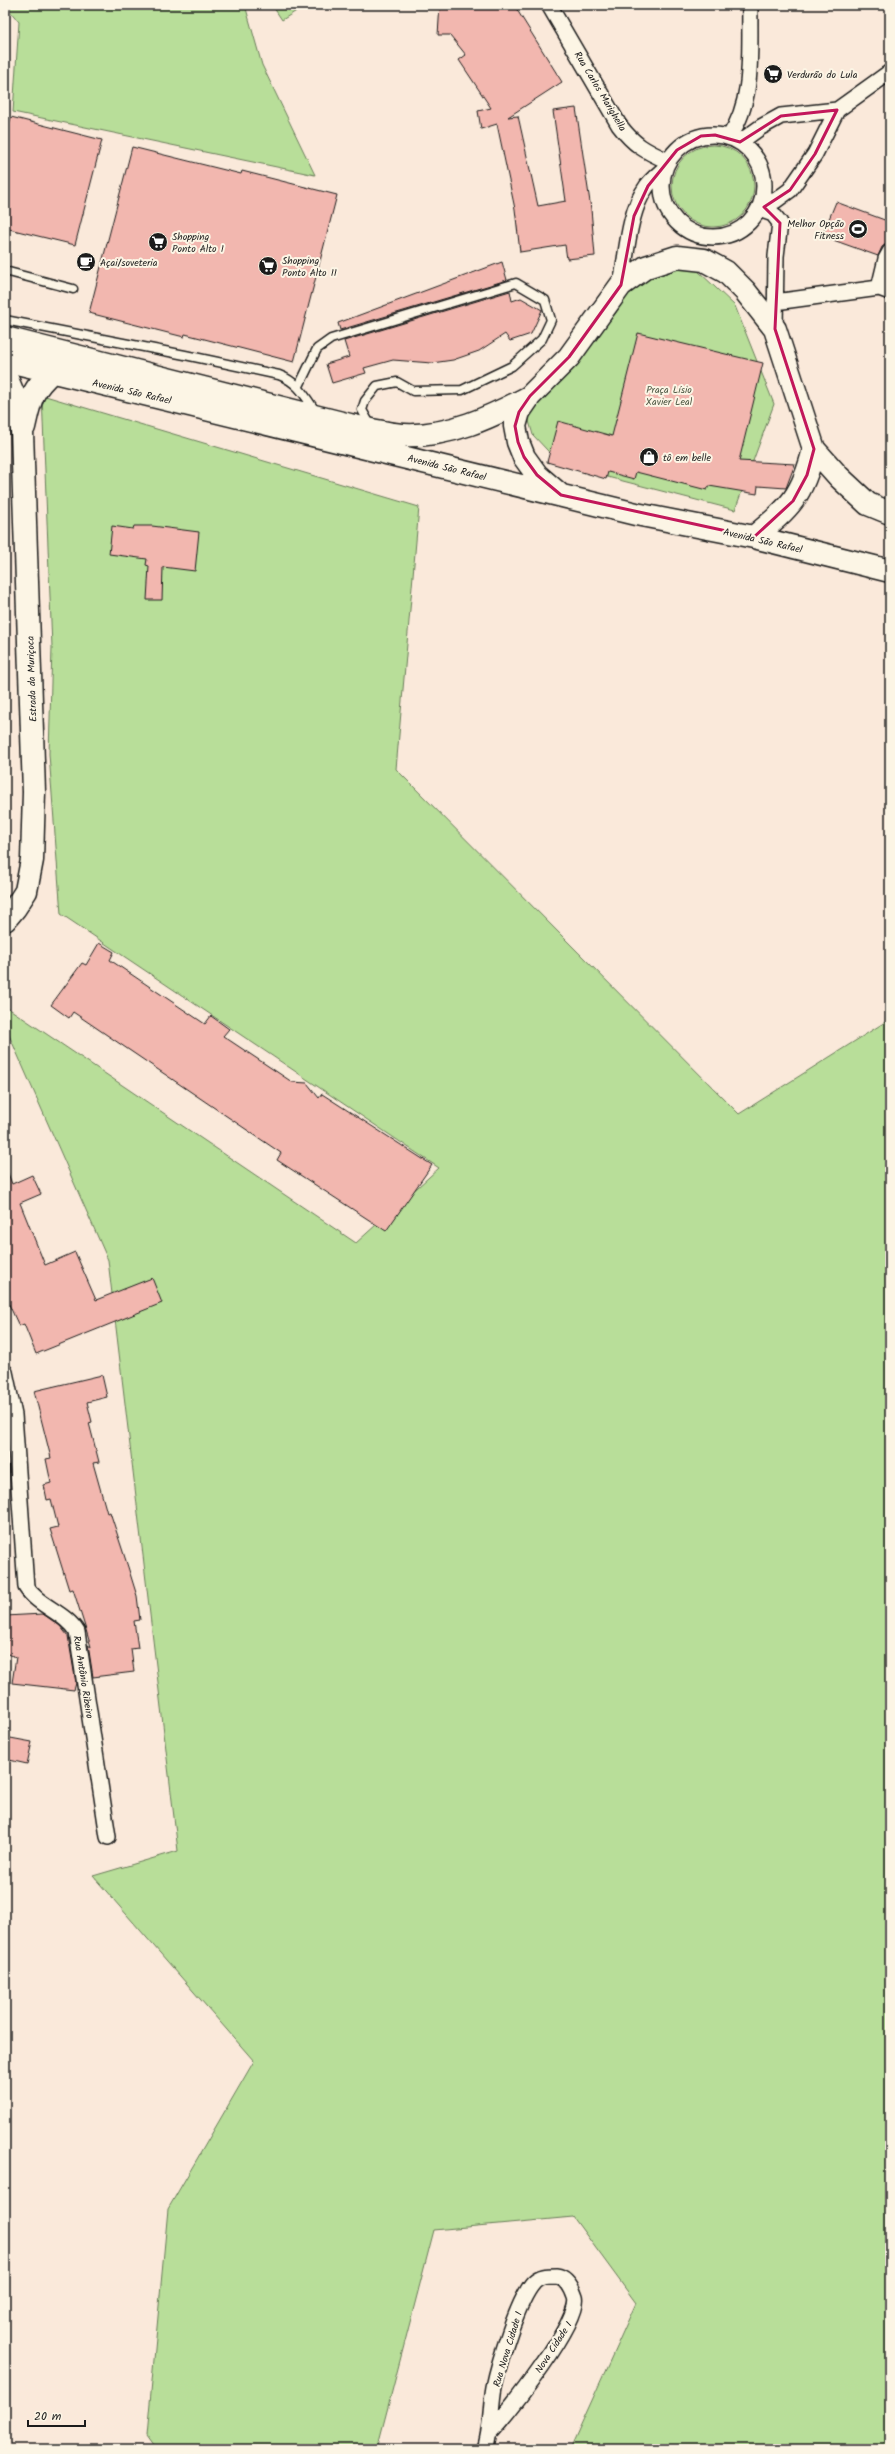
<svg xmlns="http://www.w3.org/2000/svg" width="895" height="2454" font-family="Kalam,sans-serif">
<rect width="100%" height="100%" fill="#fae9da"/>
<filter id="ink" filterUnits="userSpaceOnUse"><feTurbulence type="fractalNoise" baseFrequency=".025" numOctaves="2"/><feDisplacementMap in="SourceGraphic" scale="8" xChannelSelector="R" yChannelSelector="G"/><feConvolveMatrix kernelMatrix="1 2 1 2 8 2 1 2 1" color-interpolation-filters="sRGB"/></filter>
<g filter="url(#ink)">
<path fill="#b8de99" stroke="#6a7d5a" d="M5 5H245L262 65 315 175 13 112 19 22Z
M272 5H306L282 20Z
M672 186a41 41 0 1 1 82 0a41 41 0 1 1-82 0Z
M664 267 697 270 735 306 774 404 735 510 561 465 533 435 527 414 615 314 631 290Z
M42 395 419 507 396 769 739 1114 890 1019V2449H570L636 2303 573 2217 434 2230 377 2449H157L147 2435 168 2209 254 2061 93 1876 178 1851 108 1260 5 1026V1006L356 1243 439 1168 61 914 49 754 52 647Z"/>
<path fill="#f2b7af" stroke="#1c1c1c" d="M440 5H514L562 82 508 117 518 116 538 206 566 201 553 111 576 108 591 209 595 256 567 259 565 245 520 252 515 209 497 124 481 129 478 111 491 108 459 60 466 55 450 35H438Z
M11 117 102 140 75 245 5 228V141Z
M132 147 241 174 242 171 337 195 294 362 185 334 184 337 89 313Z
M836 202 890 222V241L882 247 878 256 822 236Z
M502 262 507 280 340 330 338 323Z
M510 291 512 301 521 298 542 310 531 334 510 341 505 334 479 351 453 360 432 363 393 360 364 368 366 373 332 383 326 364 349 357 344 341Z
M638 333 763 363 739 461 795 464 786 488 758 486 757 494 709 486 707 490 636 472 634 479 608 472 606 479 547 462 558 421 612 436Z
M112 526 133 529 134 526H152L199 532 195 571 163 567 162 600H147L149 566 146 565 147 559 109 554Z
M99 943 114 952 110 960 205 1024 211 1016 229 1029 223 1036 292 1082 307 1083 319 1098 322 1094 432 1165 386 1231 277 1160 281 1153 73 1012 69 1018 51 1005 82 963 86 965Z
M6 1168 12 1184 32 1175 41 1194 20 1203 45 1265 75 1252 96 1300 152 1278 162 1303 36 1354 24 1324 19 1326 5 1296Z
M102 1375 107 1397 87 1402 92 1422 89 1423 99 1462 93 1463 107 1513 110 1512 128 1567 137 1596 140 1620 134 1621 138 1648 131 1649 134 1672 93 1677 88 1645 91 1647 86 1630 73 1589 69 1590 50 1529 58 1527 51 1499 47 1500 44 1485 51 1483 46 1459 51 1458 34 1391Z
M43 1614 60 1626 68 1636 76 1683 74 1690 12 1683 16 1657 5 1653V1616Z
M5 1737 32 1742 27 1764 5 1759Z"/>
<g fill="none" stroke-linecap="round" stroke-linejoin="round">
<g stroke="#1c1c1c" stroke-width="11">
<path id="lane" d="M5 271 73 289
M5 320 185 355 279 375C298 382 305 396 316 412
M299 386 317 349 331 339 516 283 545 300 551 320 542 339 512 366 462 390 413 391 397 382 377 386 365 401 362 410 371 426"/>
</g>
<g stroke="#1c1c1c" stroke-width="18">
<path id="street" d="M549 5 619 125C634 145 645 151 668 161
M662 186a51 51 0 1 1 102 0a51 51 0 1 1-102 0Z
M729 137C755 100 749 49 750 5
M740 142 761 127 781 116 837 110
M762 201H775L790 190 815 154 837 110 890 72
M759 209 773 214 780 223 776 256 775 329
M621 285C627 254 628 212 647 186 652 179 659 174 665 168
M879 288 886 259 890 252
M775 302 879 288 890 292
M5 1372 14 1415 26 1587C39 1607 65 1612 77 1632L108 1837
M485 2449C492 2427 490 2409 494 2387 499 2363 518 2299 534 2282 540 2276 547 2276 556 2276 567 2277 572 2288 575 2297 583 2319 508 2412 491 2431"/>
</g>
<g stroke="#1c1c1c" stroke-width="25">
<path id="secondary" d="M5 338 350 425C368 429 386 434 404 435 449 437 491 417 529 397
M5 360 636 514 754 537 890 571
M5 374 15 398 22 432 34 792 32 860 26 891 15 908 5 920
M24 427C30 401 31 390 52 372
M558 493 537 475 524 457 518 442 515 426 519 412 530 396 569 357 621 285 646 267 677 257 704 260 726 272 745 291 775 329 814 449 839 477 868 504 890 513
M754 537C791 506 802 497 814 449"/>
</g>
<use href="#lane" stroke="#fcf5e5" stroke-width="8"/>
<use href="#street" stroke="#fcf5e5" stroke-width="15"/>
<use href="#secondary" stroke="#fcf5e5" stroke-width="22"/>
</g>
</g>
<path fill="none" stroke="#c2185b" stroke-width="3" stroke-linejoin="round" d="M837 110 815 154 790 190 764 207 780 223 775 329 814 449 807 475 793 501 754 537 561 495 537 475 524 457 518 442 515 426 519 412 530 396 569 357 621 285 634 216 648 186 677 150 701 136 715 135 740 142 781 116Z"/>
<defs>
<g id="supermarket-disc" transform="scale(1)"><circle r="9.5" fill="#1c1c1c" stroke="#fcf5e5"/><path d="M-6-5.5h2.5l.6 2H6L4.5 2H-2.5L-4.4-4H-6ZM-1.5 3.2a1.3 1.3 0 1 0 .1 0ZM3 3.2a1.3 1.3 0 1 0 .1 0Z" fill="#fff"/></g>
<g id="stadium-disc" transform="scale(1)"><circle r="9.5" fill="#1c1c1c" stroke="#fcf5e5"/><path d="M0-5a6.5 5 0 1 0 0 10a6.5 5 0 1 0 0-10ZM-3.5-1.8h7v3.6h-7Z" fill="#fff"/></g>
<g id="cafe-disc" transform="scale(1)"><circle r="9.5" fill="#1c1c1c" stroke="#fcf5e5"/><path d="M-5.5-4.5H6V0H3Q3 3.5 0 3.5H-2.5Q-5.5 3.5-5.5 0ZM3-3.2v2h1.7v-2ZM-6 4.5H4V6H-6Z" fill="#fff"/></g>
<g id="shop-disc" transform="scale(1)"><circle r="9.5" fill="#1c1c1c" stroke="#fcf5e5"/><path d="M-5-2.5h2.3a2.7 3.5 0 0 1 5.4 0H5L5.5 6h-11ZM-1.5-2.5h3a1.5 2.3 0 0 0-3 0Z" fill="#fff"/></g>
</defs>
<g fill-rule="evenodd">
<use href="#supermarket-disc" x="773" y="74"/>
<use href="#stadium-disc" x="858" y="229"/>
<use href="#supermarket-disc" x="158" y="242"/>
<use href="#cafe-disc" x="86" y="262"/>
<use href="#supermarket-disc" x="268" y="266"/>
<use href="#shop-disc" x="649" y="457"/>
</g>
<g text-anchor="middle" stroke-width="4" stroke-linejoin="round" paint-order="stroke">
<g font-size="10" fill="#1c1c1c" stroke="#fcf5e5" text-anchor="start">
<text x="787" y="78">Verdurão do Lula</text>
<text x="844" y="227" text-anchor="end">Melhor Opção<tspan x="844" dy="12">Fitness</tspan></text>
<text x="172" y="240">Shopping<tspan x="172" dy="12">Ponto Alto I</tspan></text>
<text x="282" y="264">Shopping<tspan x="282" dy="12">Ponto Alto II</tspan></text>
<text x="100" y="266">Açai/soveteria</text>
<text x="663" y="461">tô em belle</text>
</g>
<g font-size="10" fill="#1c1c1c" stroke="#fcf5e5">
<text transform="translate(601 91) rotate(59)" y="4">Rua Carlos Marighella</text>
<text transform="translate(132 391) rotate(13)" y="4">Avenida São Rafael</text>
<text transform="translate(447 467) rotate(14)" y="4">Avenida São Rafael</text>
<text transform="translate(763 540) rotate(13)" y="4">Avenida São Rafael</text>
<text transform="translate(31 679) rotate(-92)" y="4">Estrada da Muriçoca</text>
<text transform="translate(84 1677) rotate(81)" y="4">Rua Antônio Ribeiro</text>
<text transform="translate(553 2347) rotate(-57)" y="4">Nova Cidade I</text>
<text transform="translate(507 2349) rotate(-73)" y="4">Rua Nova Cidade I</text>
</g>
<g font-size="10" fill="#4b5642" stroke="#fcf5e5">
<text x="669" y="393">Praça Lísio<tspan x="669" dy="12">Xavier Leal</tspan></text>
</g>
</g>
<rect width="895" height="2454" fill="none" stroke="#fcf5e5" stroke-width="20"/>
<rect x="10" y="10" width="875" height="2434" fill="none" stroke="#1c1c1c" stroke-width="1.5" filter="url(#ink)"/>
<path d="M28 2420v6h57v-6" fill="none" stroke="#1c1c1c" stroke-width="2"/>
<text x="34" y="2420" font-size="12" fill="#1c1c1c" stroke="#fcf5e5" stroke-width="3" paint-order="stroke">20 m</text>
</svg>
